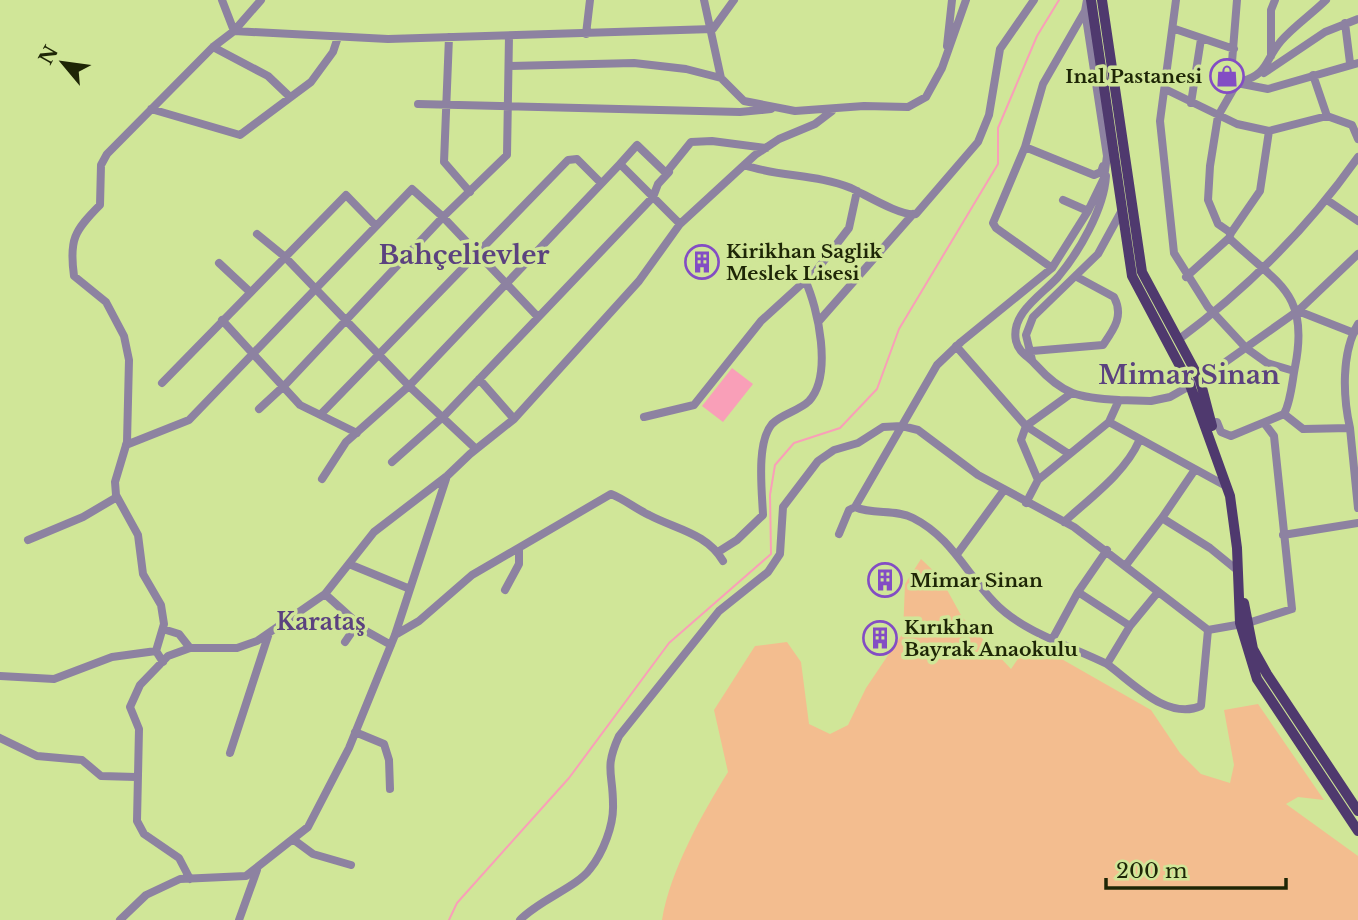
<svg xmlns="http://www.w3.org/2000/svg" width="1358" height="920" font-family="'Libre Baskerville',serif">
<rect width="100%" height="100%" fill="#d0e698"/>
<path fill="#f3bd8f" d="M921 559 940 577 962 617 1011 669 1030 641 1151 710 1180 753 1201 774 1230 783 1234 765 1224 710 1258 704 1324 800 1298 797 1286 804 1358 856V920H662C670 871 702 814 728 772L714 710 755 646 787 642 801 662 809 724 830 734 848 725 866 688 903 633 905 584Z"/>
<path fill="#f99fb8" d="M732 368 753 384 723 422 702 406Z"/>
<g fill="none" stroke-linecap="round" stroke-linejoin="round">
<path stroke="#f99fb8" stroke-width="2" d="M449 920 457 903 569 778 669 643 771 554 770 495 775 465 794 443 840 428 877 389 899 329 998 164V128L1037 36 1059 0"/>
<path stroke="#8d82a1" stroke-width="8" d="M222 0 234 31 388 39 713 29 734 0
M704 0 721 78 744 101 795 111 864 106 908 107 926 97 942 68 966 0
M1087 0 1085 11 1107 156 1104 178 1088 211 1052 268 961 342 937 365 855 507C873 515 896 509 913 518 951 537 966 573 994 602 1022 632 1071 646 1107 664
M1176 0 1160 121 1174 253 1208 307 1246 348 1267 363 1294 371
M1345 23 1350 63
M1175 29 1234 49
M586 34 590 0
M449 37 444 162 470 192
M947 46 952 0
M213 47 268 76 290 97
M1271 56V10L1275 0
M510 66 634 63 686 69 721 78
M1264 73 1325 32 1358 19
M1313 75 1327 116
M1240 82C1269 74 1264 61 1281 41 1294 26 1312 14 1326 0
M1237 83 1268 89 1358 63
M1165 89 1237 124 1269 131 1327 116 1352 125 1358 139
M1191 103 1201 39
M418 104 740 112 771 109
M151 109 240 135 311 82 333 52 338 37
M1025 147 1094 175 1101 172 1103 166
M620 164 637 145 666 173 691 142 712 141 766 148
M744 165C779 177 817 174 851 188 866 195 902 217 916 214L978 142 989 115 1000 49 1034 0
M1106 176C1104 209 1079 252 1058 277 1043 294 1010 313 1016 341 1019 353 1028 356 1036 365 1063 395 1079 398 1119 400
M1063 200 1088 211
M1327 200 1358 221
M1231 233 1260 191 1269 131
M257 234 284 256 409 386 476 449
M219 263 249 291
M1052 268 996 228 993 223 1025 147 1043 84 1085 11
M1186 277 1229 238
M1298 311 1354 333
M222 320 300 405 357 433
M819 321 913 214
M1178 340C1248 288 1308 228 1358 157
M956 346 1026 426 1069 454
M1032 351 1103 345C1114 329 1124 316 1114 297L1077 277
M1032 360 1026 335 1033 317 1098 254 1121 212
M479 379 514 419
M162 383 346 195 376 226
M1069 395 1026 426 1021 440 1038 480 1109 422 1119 400 1151 401 1170 397 1200 380 1299 310 1358 254
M259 409 285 385 443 217 507 155 509 36
M321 414 568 160 577 159 601 183
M1284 414 1303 429 1350 428C1343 397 1341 353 1358 324
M644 417 694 405 761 321 816 271 849 228 857 191
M1109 422 1226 486
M1211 423 1217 422 1221 432 1231 436 1284 414C1291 401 1292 382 1295 367 1310 292 1277 284 1229 238L1231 233 1218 224 1208 200 1210 166 1218 116 1237 83 1232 62 1237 0
M1350 428 1358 508
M126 445 189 420 412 189 443 217 538 317
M392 462 444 416 653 197 658 184 669 172
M1194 471 1162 518 1210 548 1237 570
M322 479 346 442 409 386 620 164 680 224
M1026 503 1038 480
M1064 522C1090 498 1125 473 1139 441
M839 534 849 510 855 507
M1283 535 1358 523
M28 540 83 517 117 497
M718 552 737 540 763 515C762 491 756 443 772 424 781 414 799 411 809 401 833 375 818 308 805 280
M958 553 1004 490
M349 564 410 589
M1126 565 1162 518
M505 590 519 564V549
M1078 592 1130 626
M1158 592 1130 626 1107 664C1132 682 1167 721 1201 706L1208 630
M325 594 366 631 391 645
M163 629 179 634 190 648
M395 635 419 621 472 575 611 494C624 499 636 509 649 515 675 529 707 533 723 561
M1053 638 1078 592 1107 550
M345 642 358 623
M163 662 156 651 164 624 161 605 143 574 138 535 116 495 115 482 127 442 129 360 124 336 106 302 74 276C69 240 74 231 100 205L101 165 107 154 213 47 234 31 261 0
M0 676 54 679 112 657 156 651
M355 732 384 744 389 760 390 789
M0 738 37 756 82 760 101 776 136 777
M230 753 269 633
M294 840 313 854 351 865
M190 879 179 858 144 834 137 821 139 729 130 707 140 685 168 656 190 648H237L257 641 325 594 374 532 447 476 470 454 514 419 639 281 680 224 755 155 779 139 815 124 832 111
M120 920 146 895 180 879 246 876 308 827 349 748 395 635 446 479
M239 920 257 870
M520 920C539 900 577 887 590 869 603 853 614 825 613 804 613 772 604 769 619 736L719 611 768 572 780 554 783 507 818 461 834 450 858 443 883 427 902 426 918 430 978 475 1074 527 1208 630 1248 623 1292 609 1274 436 1265 424"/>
<path stroke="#4f396e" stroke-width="10" d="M1091 0 1132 276 1190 385 1230 496 1237 548 1240 623 1257 679 1358 831
M1102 0 1142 272 1200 380 1212 426
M1244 603 1253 649 1267 674 1358 811"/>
</g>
<defs>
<g id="shop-ring" transform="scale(1.75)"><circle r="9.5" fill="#d0e698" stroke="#834dc4" stroke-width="1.5"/><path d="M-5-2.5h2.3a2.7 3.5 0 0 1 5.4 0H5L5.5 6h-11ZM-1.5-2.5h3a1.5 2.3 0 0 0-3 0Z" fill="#834dc4"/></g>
<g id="building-ring" transform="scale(1.75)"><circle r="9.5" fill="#d0e698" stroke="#834dc4" stroke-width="1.5"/><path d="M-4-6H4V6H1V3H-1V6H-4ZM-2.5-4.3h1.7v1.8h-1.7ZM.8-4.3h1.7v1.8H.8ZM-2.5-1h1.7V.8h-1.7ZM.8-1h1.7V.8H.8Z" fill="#834dc4"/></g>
</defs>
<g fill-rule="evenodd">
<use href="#shop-ring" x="1227" y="76"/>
<use href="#building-ring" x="702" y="262"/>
<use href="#building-ring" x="885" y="580"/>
<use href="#building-ring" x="880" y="638"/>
</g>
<g text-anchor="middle" stroke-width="7" stroke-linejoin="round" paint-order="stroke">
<g font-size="19" font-weight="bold" fill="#1e2606" stroke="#d0e698" text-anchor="start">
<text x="1202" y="83" text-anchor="end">Inal Pastanesi</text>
<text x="726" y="258">Kirikhan Saglik<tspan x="726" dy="22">Meslek Lisesi</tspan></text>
<text x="910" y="587">Mimar Sinan</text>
<text x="904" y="634">Kırıkhan<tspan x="904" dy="22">Bayrak Anaokulu</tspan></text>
</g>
<g font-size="23" font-weight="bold" fill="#5b427f" stroke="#d0e698">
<text x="321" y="630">Karataş</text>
</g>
<g font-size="26" font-weight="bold" fill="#5b427f" stroke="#d0e698">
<text x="464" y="264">Bahçelievler</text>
<text x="1189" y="384">Mimar Sinan</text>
</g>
</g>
<g transform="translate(63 63) rotate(299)" stroke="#d0e698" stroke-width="5" paint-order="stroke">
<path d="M0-5L12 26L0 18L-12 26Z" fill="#1e2606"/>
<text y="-10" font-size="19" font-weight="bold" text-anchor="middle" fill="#1e2606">N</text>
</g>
<path d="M1106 878v10h180v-10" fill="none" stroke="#1e2606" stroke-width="3.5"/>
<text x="1116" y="878" font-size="21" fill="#1e2606" stroke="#d0e698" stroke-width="5" paint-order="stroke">200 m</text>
</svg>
